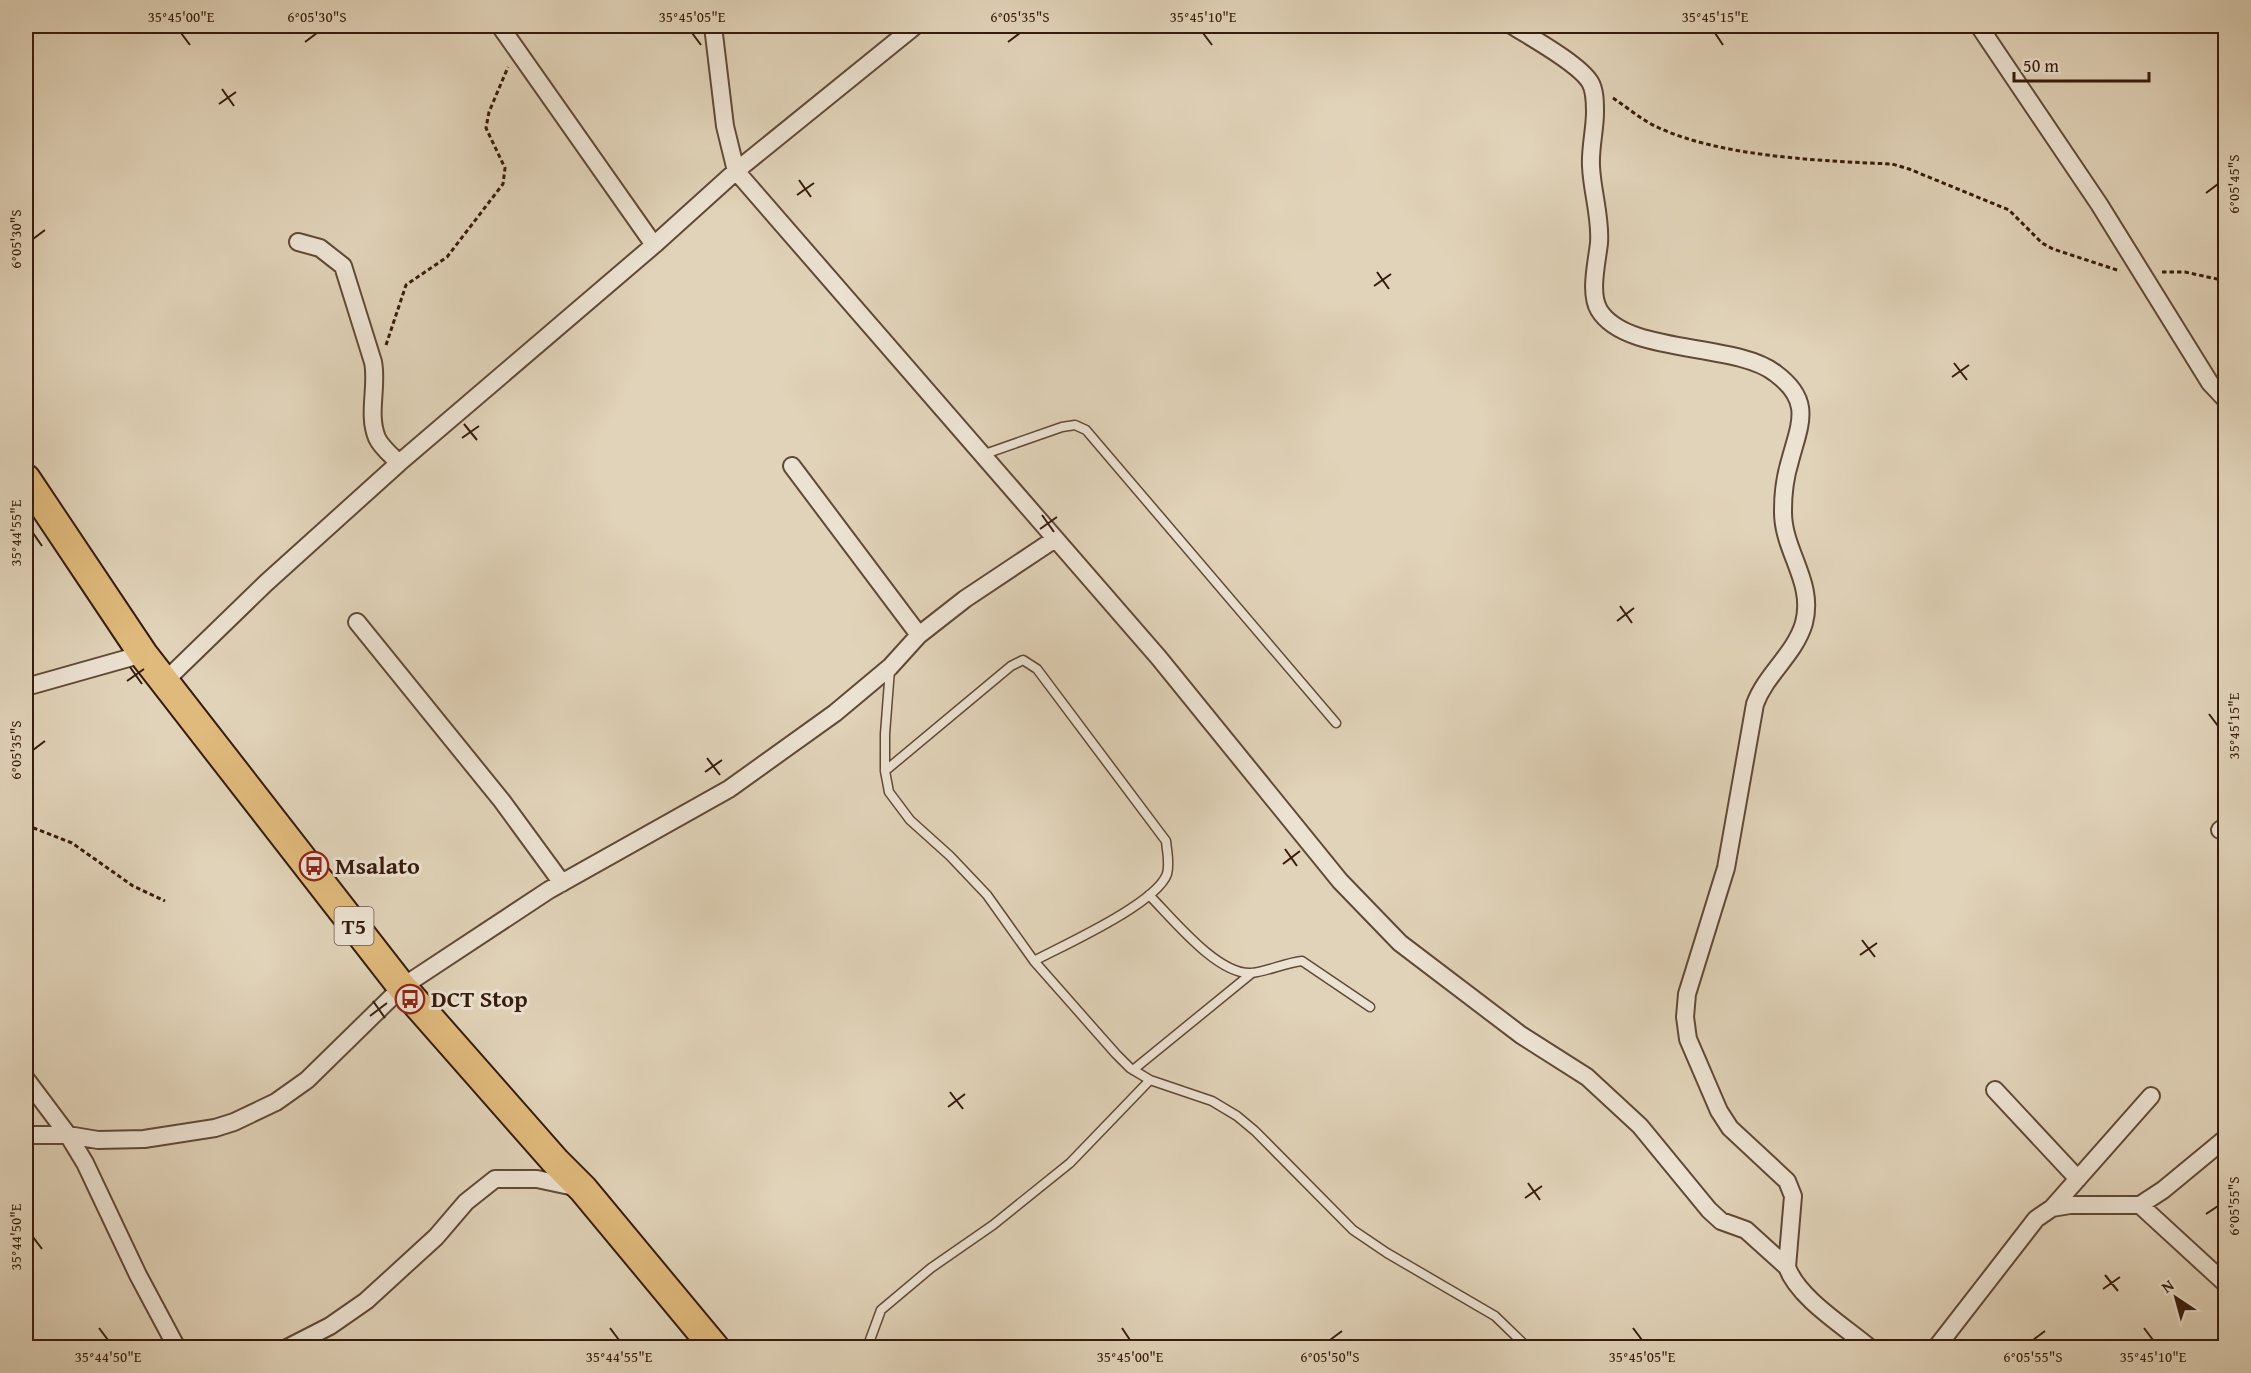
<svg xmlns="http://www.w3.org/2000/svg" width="2251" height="1373" font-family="'Gentium Book Plus',serif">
<rect width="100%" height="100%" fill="#e1d3b9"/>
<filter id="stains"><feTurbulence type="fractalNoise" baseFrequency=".00333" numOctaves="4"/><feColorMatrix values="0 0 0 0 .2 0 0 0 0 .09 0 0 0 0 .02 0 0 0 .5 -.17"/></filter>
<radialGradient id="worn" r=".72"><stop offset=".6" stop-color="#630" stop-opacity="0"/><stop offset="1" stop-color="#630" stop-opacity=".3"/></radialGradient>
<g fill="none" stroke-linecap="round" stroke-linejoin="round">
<g stroke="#614937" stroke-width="11">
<path id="lane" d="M982 455 1062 427 1075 425 1086 430 1336 723
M890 669 885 734V771L889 792 910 820 950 856 987 895 1034 961 1116 1054 1130 1068 1150 1080 1212 1101 1237 1116 1255 1131 1353 1230 1387 1253 1495 1316 1528 1348
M885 771 1011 666 1023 660 1037 669 1166 841C1167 852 1170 863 1167 874 1156 904 1064 945 1034 961
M1149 895C1172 918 1218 976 1252 973 1268 971 1285 963 1302 961L1370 1007
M1133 1070 1252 973
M867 1348 881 1310 931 1268 993 1225 1070 1163 1150 1080"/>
</g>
<g stroke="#614937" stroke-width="20">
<path id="street" d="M500 26 654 245
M713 26 725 126 736 171 1159 658 1340 881 1400 943 1521 1035 1587 1077 1640 1126 1709 1210 1721 1221 1746 1230 1787 1267
M1513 26C1532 38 1579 64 1590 82 1595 90 1595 102 1595 112 1595 130 1590 148 1591 166 1592 192 1601 217 1599 243 1597 262 1589 293 1599 310 1626 355 1735 342 1775 373 1813 401 1800 423 1790 461 1785 477 1783 494 1783 510 1782 551 1815 581 1804 623 1795 654 1766 674 1755 704L1726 868 1687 994 1685 1017 1688 1039 1719 1111 1730 1128 1787 1181 1793 1196 1787 1267C1798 1298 1844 1326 1870 1348
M1979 26 2099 204 2210 383 2226 400
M298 242 320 248 343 266 373 362C378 386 367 414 377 438 381 447 392 456 399 463
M792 466 919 635
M357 622 502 801 562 883
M165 681 266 583 399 463 654 245 736 171 915 26
M26 687 143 654
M2220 830 2226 826
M26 1079 68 1135 85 1163 138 1275 177 1348
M1995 1090 2078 1179
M26 1135H68L98 1140 144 1139 215 1128 234 1122 276 1102 307 1080 402 987 549 890 729 789 835 713 890 667 919 635 965 599 1055 539
M2140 1205 2226 1284
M2052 1208 2151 1096
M287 1348 330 1326 366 1301 436 1237 466 1202 495 1179H537L579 1188
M1936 1348 2036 1219 2052 1208 2070 1205H2140L2163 1190 2226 1138"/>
</g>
<g stroke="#361b0c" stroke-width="32">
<path id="highway" d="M26 479 143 654 402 987 556 1162 583 1189 715 1348"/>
</g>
<path stroke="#361b0c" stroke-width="3" stroke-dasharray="4.5 3" stroke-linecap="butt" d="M525 32 531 26
M1613 98C1628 108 1643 121 1659 128 1723 157 1822 161 1892 164L1909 169 2009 210 2042 243 2053 249 2120 271
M2162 272H2185L2226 281
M386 345 406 285 447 257 503 184 505 168 486 128 489 112 508 67
M26 825 72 843 133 886 165 901"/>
<use href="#lane" stroke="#ece2d2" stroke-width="8"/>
<use href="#street" stroke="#ece2d2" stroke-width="16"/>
<use href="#highway" stroke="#e0ba7c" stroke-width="28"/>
</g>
<path fill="none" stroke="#361b0c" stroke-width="2" d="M181 33 190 45M692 33 701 45M1203 33 1212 45M1715 33 1723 45M305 42 317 33M1008 42 1020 33M222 89 234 106M219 104 236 92M799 180 811 197M2206 193 2218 184M797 195 814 183M33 239 45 230M1377 272 1389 289M1374 286 1391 274M1954 363 1967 380M1952 377 1969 365M464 424 477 440M462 438 479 426M1042 515 1054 532M1040 529 1057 517M33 533 42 546M1620 606 1632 623M1617 621 1634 608M130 667 142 684M127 681 144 669M2209 714 2218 726M33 750 45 741M707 758 720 775M705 772 722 760M1285 849 1297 866M1283 864 1300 851M1862 940 1875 957M1860 955 1877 943M373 1001 385 1018M370 1016 387 1003M950 1092 963 1109M948 1107 965 1094M1528 1183 1540 1200M1525 1198 1542 1186M2206 1214 2218 1206M33 1237 42 1249M2105 1275 2118 1291M2103 1289 2120 1277M99 1328 108 1340M610 1328 619 1340M1122 1328 1130 1340M1633 1328 1642 1340M2144 1328 2153 1340M1330 1340 1342 1331M2033 1340 2045 1331"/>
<defs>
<g id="bus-ring" transform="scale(1.5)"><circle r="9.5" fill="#ece2d2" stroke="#8f2418" stroke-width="1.5"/><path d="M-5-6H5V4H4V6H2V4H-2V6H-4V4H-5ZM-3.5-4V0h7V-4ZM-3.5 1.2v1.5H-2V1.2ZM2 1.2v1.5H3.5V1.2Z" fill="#8f2418"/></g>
</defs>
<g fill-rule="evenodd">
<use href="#bus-ring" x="314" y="866"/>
<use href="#bus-ring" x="410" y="999"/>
</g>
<g text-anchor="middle" stroke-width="6" stroke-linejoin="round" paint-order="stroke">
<rect fill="#ece2d2" stroke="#6d5747" stroke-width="1.5" x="334.5" y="907" width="39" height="38" rx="4.5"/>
<g font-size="22" font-weight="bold" fill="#361b0c">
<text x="354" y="934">T5</text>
</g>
<g font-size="24" font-weight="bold" fill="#361b0c" stroke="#ece2d2" text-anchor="start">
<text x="335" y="874">Msalato</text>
<text x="431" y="1007">DCT Stop</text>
</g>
</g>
<rect width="2251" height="1373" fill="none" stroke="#e1d3b9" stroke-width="66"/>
<g transform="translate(2176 1298) rotate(324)" stroke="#ece2d2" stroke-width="4.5" paint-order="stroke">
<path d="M0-4.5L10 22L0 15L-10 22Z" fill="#361b0c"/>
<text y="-9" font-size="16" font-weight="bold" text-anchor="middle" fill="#361b0c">N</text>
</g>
<path d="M2014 72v9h135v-9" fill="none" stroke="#361b0c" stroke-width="3"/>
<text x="2023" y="72" font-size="18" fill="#361b0c" stroke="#ece2d2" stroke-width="4.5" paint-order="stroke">50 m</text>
<rect x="33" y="33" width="2185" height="1307" fill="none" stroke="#361b0c" stroke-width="2"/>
<g font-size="15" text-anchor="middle" fill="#361b0c">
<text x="181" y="22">35°45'00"E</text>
<text x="317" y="22">6°05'30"S</text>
<text x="692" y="22">35°45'05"E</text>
<text x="1020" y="22">6°05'35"S</text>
<text x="1203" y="22">35°45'10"E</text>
<text x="1715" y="22">35°45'15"E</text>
<text transform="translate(2234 184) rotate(-90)" y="5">6°05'45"S</text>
<text transform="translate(16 239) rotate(-90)" y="5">6°05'30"S</text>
<text transform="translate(16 533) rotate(-90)" y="5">35°44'55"E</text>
<text transform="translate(2234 726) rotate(-90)" y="5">35°45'15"E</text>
<text transform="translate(16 750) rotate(-90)" y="5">6°05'35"S</text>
<text transform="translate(2234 1206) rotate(-90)" y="5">6°05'55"S</text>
<text transform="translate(16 1237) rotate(-90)" y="5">35°44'50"E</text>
<text x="108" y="1362">35°44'50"E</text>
<text x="619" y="1362">35°44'55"E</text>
<text x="1130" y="1362">35°45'00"E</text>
<text x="1330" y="1362">6°05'50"S</text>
<text x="1642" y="1362">35°45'05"E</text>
<text x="2033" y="1362">6°05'55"S</text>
<text x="2153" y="1362">35°45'10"E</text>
</g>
<rect width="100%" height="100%" filter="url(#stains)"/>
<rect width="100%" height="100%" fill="url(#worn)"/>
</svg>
